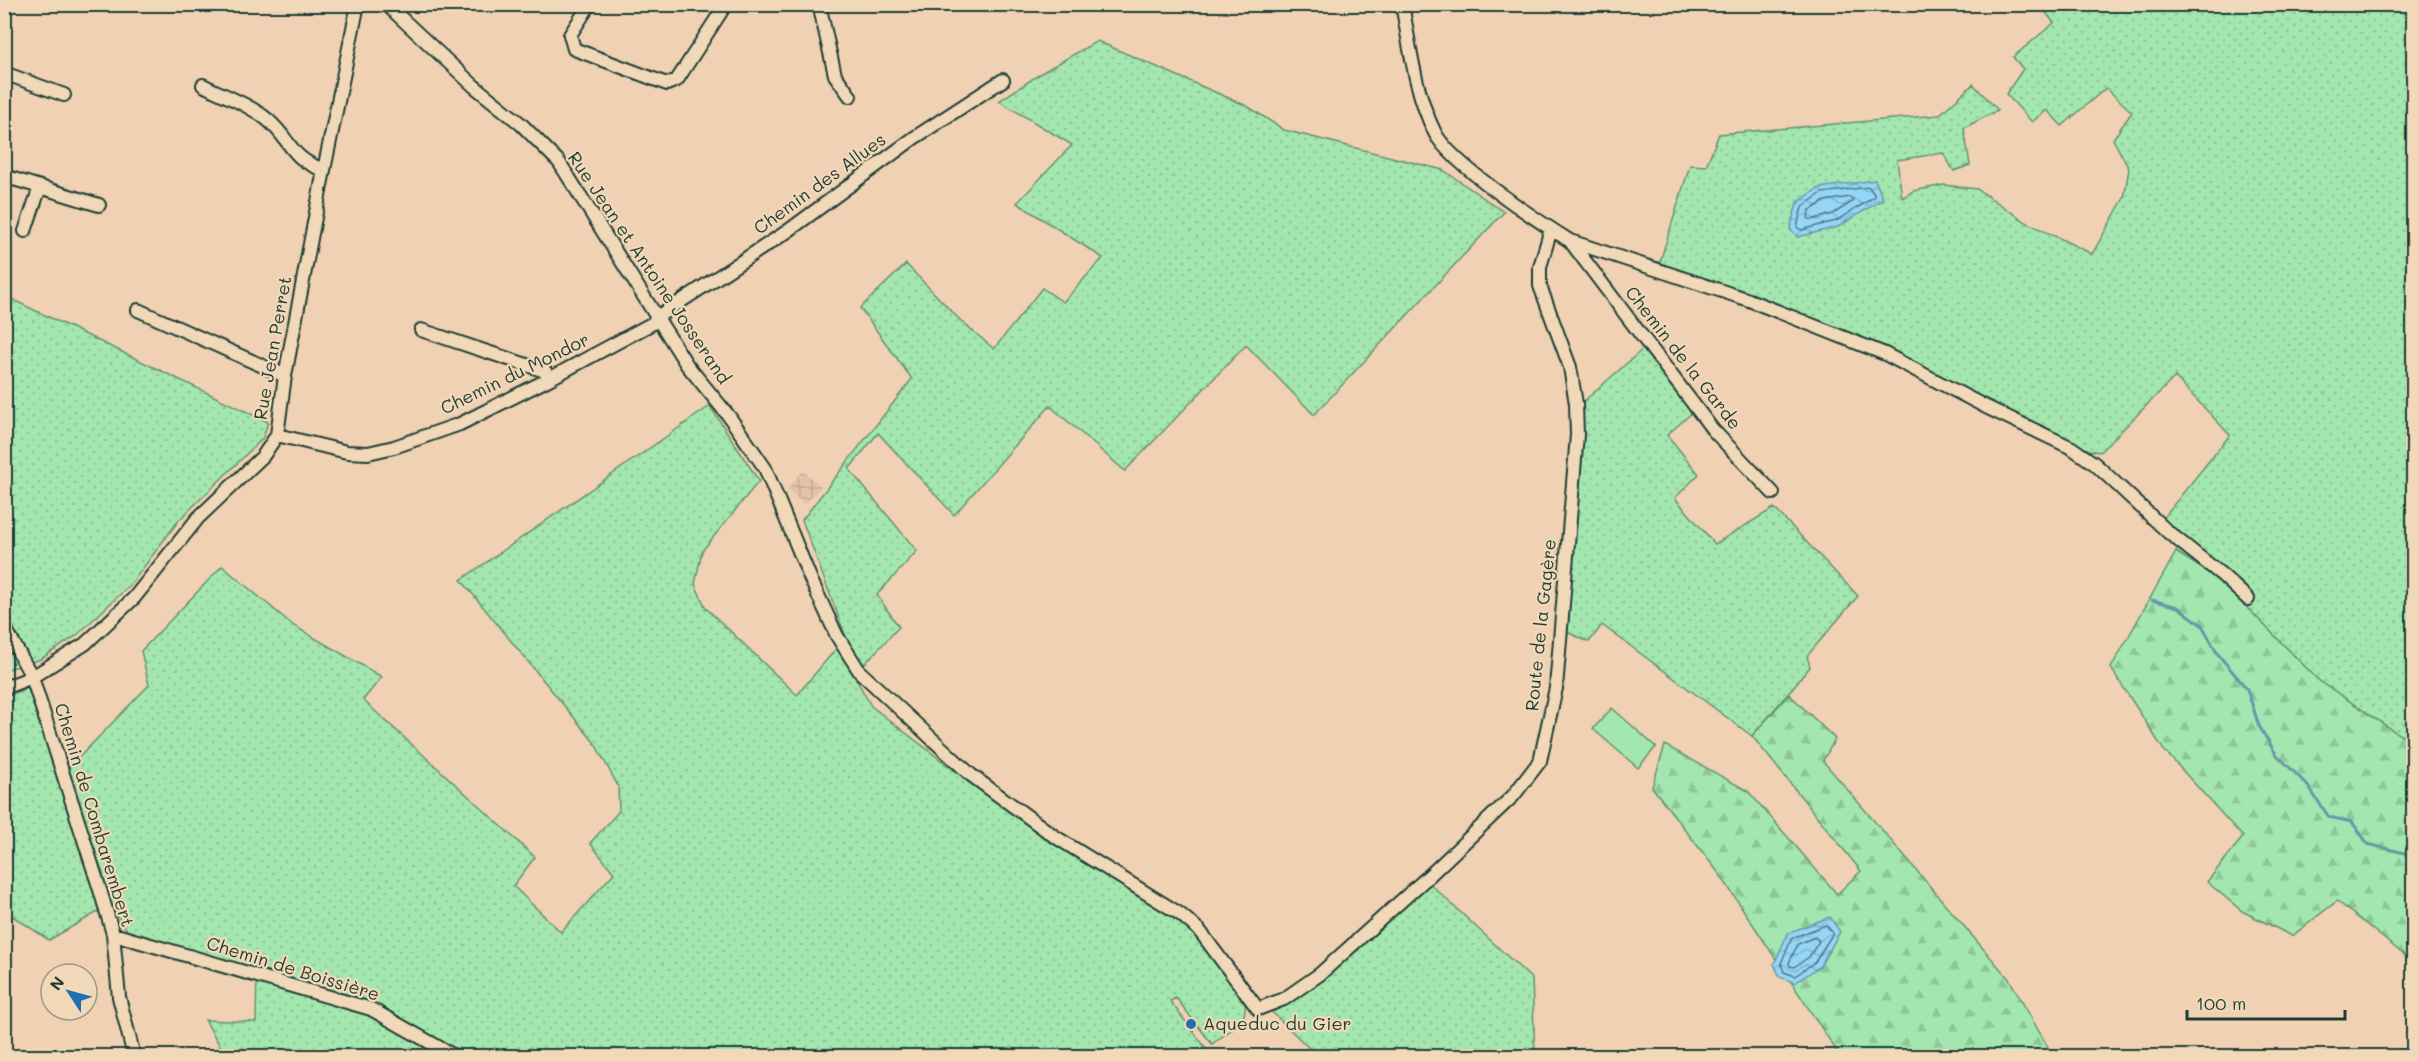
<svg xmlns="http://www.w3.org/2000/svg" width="2418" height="1061" font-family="Mali,sans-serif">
<defs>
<pattern id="industrial-grid" width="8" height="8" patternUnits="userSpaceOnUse" patternTransform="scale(1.5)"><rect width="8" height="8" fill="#e5c3a8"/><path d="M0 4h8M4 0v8" fill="none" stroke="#c4a891"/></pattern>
<pattern id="grass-dots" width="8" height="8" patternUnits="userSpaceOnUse" patternTransform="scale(1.5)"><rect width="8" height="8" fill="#a4e6af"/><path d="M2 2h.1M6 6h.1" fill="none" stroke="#8dc697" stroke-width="1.8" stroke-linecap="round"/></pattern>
<pattern id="forest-firs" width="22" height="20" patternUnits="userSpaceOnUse" patternTransform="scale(1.5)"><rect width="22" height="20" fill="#a4e6af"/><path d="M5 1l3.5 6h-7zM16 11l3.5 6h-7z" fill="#8dc697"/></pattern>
<pattern id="water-waves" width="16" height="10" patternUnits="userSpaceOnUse" patternTransform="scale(1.5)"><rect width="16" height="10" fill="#95d5f7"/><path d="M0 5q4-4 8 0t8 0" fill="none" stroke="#80b8d4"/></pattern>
</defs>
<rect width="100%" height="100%" fill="#f0d1b3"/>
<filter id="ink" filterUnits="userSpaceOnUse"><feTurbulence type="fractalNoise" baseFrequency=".0167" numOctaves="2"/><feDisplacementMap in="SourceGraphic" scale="12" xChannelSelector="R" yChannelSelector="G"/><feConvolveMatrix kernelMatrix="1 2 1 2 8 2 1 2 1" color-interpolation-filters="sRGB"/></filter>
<g filter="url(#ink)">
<path fill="url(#industrial-grid)" d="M803 471 821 486 805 505 787 489Z"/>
<path fill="url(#grass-dots)" stroke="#629272" stroke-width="1.5" d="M2040 5H2413V744L2318 680 2221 581 2176 552 2183 538 2162 519 2230 435 2175 377 2100 452 2089 450 1887 351 1659 265 1690 165 1706 166 1719 134 1939 115 1973 84 1998 110 1964 128 1970 165 1954 171 1943 153 1897 160 1902 198 1913 191 1944 185 1977 189 2028 223 2092 254 2124 198 2129 169 2113 139 2132 112 2106 88 2062 126 2047 110 2032 122 2006 94 2023 69 2013 57 2054 23Z
M1097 41 1247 106 1284 130 1443 170 1504 212 1314 415 1246 345 1125 471 1050 406 954 515 878 433 849 469 917 551 877 595 899 627 854 675 871 706 1011 814 1087 865 1179 918 1209 946 1246 1004 1243 1021 1212 1044 1176 998 1170 1001 1212 1056H338L335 1054 332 1056H226L205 1020 256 1022 257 969 129 933 110 905 49 940 5 911 4 698 29 687 59 778 149 685 141 651 222 566 294 626 382 677 363 700 535 857 513 886 561 932 614 873 590 843 619 811 618 786 594 742 461 580 710 406 759 481 702 551 695 584 706 608 797 695 846 637 802 520 912 379 860 308 906 264 961 321 994 349 1042 288 1063 302 1103 258 1017 203 1072 145 999 101 1043 72Z
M5 296 268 422 263 438 179 520 131 584 76 636 41 659 5 670Z
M1644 348 1694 411 1667 435 1699 474 1675 498 1715 544 1774 508 1858 596 1807 656 1810 667 1752 736 1602 625 1589 642 1567 632 1583 402Z
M1429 883 1532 979 1535 1056H1317L1271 1011 1286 1002Z"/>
<path fill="url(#forest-firs)" stroke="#629272" stroke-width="1.5" d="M2176 552 2221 581 2318 680 2413 744V962L2337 901 2292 936 2242 911 2207 882 2243 837 2163 749 2111 668Z
M1789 694 1835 739 1823 761 2009 979 2053 1056H1840L1721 876 1652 787 1665 745 1748 791 1837 894 1861 871 1752 736Z"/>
<path fill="#a4e6af" stroke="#629272" stroke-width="1.5" d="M1612 708 1656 747 1638 768 1593 729Z"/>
<path fill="url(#water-waves)" stroke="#6698a9" stroke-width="1.5" d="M1875 180 1883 199 1838 227 1798 237 1790 229 1797 203 1819 188Z
M1830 917 1840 932 1820 966 1795 983 1780 977 1774 964 1788 933Z"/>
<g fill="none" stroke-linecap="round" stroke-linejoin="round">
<path stroke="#4e7a82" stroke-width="1.5" d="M1869 187 1874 194V197L1836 221 1801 230 1797 227 1802 207 1822 193Z
M1850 197 1853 199 1852 202 1833 214 1811 220 1808 218 1809 211 1825 201Z
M1826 925 1833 933 1815 962 1795 976 1784 972 1781 963 1792 938Z
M1815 937 1819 941 1809 957 1794 967 1790 966 1789 963 1798 944Z"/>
<path stroke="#6698a9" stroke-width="3" d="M2152 600 2178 607 2202 625 2217 653 2247 689 2259 726 2276 754 2307 785 2329 817 2352 822 2368 844 2404 853 2414 862"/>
<g stroke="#1f3d34" stroke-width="16">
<path id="minor" d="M386 4 474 86 521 124 559 162 687 365 728 415 765 468 811 580 837 636 860 672 971 775 1054 836 1180 914 1199 930 1258 1009 1284 999 1320 974 1431 874 1513 796 1540 761 1556 688 1577 435 1576 404 1570 367 1540 286V267L1551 229
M590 4 570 35 574 49 667 84 677 80 726 4
M819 4 835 75 850 96
M1402 4C1410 47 1415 93 1435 133 1451 164 1538 221 1570 241L1749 300 1885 354 1986 407 2072 448 2095 464 2168 532 2222 575 2248 599
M4 73 64 95
M203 85C224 96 251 105 269 121 292 141 289 158 324 170
M4 176 99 205
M25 231 40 187
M1570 241 1713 430 1773 493
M138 310 285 376
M421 330 545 371 549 379
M277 435 347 452 368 453 394 447 460 424 549 379 653 323 657 317 788 231 914 138 1003 80
M4 626 32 677 101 893 113 934 119 997 134 1056
M4 688 32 677 85 644 134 598 198 518 263 456 277 435 285 376 324 170 358 4
M113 934 371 1009 454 1056"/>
</g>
<use href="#minor" stroke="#f1d8b8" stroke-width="12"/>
</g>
</g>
<circle fill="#1f6fb2" stroke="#f1d8b8" stroke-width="2" cx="1191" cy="1024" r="6"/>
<g text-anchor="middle" stroke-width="4.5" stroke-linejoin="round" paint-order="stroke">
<g font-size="18" fill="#1f3d34" stroke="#f1d8b8">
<text transform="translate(820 184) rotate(-36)" y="6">Chemin des Allues</text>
<text transform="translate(649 268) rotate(56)" y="6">Rue Jean et Antoine Josserand</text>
<text transform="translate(273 348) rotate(-80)" y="6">Rue Jean Perret</text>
<text transform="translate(1683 358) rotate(52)" y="6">Chemin de la Garde</text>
<text transform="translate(515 374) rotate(-26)" y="6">Chemin du Mondor</text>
<text transform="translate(1541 625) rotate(-84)" y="6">Route de la Gagère</text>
<text transform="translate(94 815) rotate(73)" y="6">Chemin de Combarembert</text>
<text transform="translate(293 969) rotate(17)" y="6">Chemin de Boissière</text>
</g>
<g font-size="18" fill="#1f3d34" stroke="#f1d8b8" text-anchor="start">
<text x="1203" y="1030">Aqueduc du Gier</text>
</g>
</g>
<rect width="2418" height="1061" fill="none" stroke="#f1d8b8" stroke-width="24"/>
<rect x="12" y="12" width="2394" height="1037" fill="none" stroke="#1f3d34" stroke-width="2" filter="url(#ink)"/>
<g transform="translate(69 992) rotate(306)"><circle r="28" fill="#f1d8b8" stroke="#9d9a83" stroke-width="1.5"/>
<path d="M0-4.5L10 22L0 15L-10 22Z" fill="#1f6fb2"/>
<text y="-9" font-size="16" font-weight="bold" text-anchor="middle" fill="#1f3d34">N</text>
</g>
<path d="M2187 1010v9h158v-9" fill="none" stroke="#1f3d34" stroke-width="3"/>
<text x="2196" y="1010" font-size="18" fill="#1f3d34" stroke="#f1d8b8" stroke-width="4.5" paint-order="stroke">100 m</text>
</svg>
